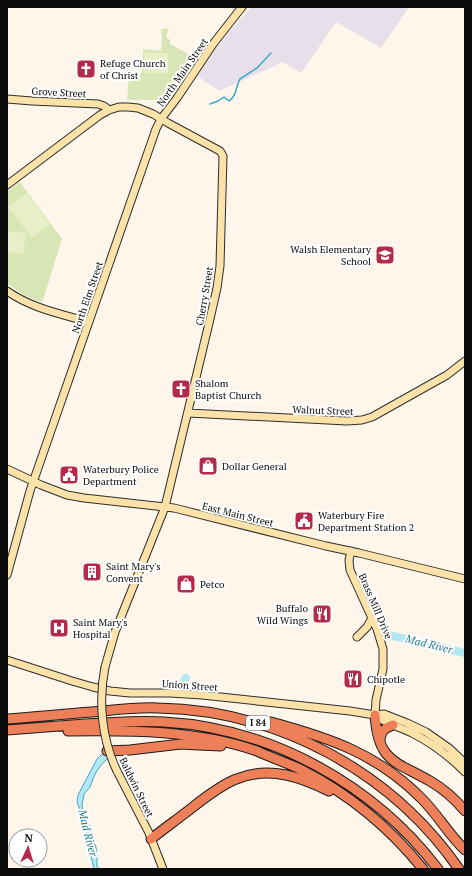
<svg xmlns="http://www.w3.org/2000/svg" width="472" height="876" font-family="'PT Serif',serif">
<rect width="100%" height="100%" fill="#fef6ea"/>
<path fill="#e7dfea" d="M252 7H409L381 48 336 22 301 73 283 62 219 91 197 76 215 50 231 30Z"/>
<path fill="#d8e6b6" d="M169 28 166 37 170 40V44L197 59 170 99 166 100H127L129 76H122V73H142L143 49 161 51 162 37 161 29Z
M20 182 62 239 42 303 22 294 7 283V192Z"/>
<path fill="#e8eec8" d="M144 53H168V73H144Z
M27 193 50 224 32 238 8 207Z
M7 231 26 233 23 254 7 252Z"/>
<path fill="#b2e7f3" stroke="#3caac6" d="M102 754 110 756 101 765 95 774 90 787 84 794 82 805 83 811 87 817 92 838 96 847 97 858V866L99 869H94L79 807 77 802 78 795 97 759Z"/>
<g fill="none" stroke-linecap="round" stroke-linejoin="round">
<path stroke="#3caac6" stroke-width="1.5" d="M210 104 218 101 224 97 229 101C238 94 235 87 240 79L257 68 271 53"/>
<path stroke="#b2e7f3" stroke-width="8" d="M393 636 465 653
M180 687 186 678"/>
<g stroke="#2d2d2d" stroke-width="9">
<path id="secondary" d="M7 99 32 101 98 104 104 106 109 110
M7 185 100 115 109 110 119 107H128L138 108 153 114 168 123 220 151 223 156 220 266 217 288 210 319 165 507 115 632 105 667
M7 291C31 308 61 314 89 322
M188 413 347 421 362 420 372 417 447 375 465 361
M7 469 41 485 67 495 84 498 174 508 326 546 359 553 465 579
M351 551 349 560 350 570 377 629 383 649V669L376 700 375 715
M7 575 30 491 156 129 161 119 177 98 213 44 242 7
M357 637 367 627 372 618
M7 660 72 681 93 687 110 691 130 693H170L202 695 350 711 375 715 384 714 407 723 426 732 449 748 465 763
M375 715C385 724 400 727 412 733 432 743 449 756 465 772
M117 771 149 833 163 869"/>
</g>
<g stroke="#1c1c1c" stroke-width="11">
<path id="highway" d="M375 715C378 762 395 761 430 781 444 789 455 799 465 811
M7 719C35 717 63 714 92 712 114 710 136 707 158 708 277 710 391 771 459 869
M271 722C330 738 378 754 422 799 438 815 449 835 465 850
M7 730C33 728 59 726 85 724 112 723 138 720 164 722 271 728 373 784 438 869
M68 731C130 730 197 730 257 751 272 758 288 763 302 770 349 794 390 828 423 869
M380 742C380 732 384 728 393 725
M107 751 130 750 181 744 199 745 221 746
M151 839C165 828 179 818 193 807 222 784 246 767 286 775 301 778 315 784 329 791"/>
</g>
<use href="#secondary" stroke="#fbe2a8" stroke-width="7"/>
<use href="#highway" stroke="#ee8059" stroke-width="9"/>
<g stroke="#2d2d2d" stroke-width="9" stroke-linecap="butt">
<path id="secondary-bridge" d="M105 667C98 702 102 740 117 771"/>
</g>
<use href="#secondary-bridge" stroke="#fbe2a8" stroke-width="7"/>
</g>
<defs>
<g id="church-square" transform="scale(1)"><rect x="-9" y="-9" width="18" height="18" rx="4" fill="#b42a4c" stroke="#fff"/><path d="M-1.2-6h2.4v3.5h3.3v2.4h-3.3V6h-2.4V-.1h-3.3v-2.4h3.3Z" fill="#fff"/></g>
<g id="school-square" transform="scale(1)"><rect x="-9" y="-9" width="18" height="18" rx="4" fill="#b42a4c" stroke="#fff"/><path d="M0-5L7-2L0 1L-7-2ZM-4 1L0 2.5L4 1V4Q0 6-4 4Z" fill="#fff"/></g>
<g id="shop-square" transform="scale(1)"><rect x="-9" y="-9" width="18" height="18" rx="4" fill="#b42a4c" stroke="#fff"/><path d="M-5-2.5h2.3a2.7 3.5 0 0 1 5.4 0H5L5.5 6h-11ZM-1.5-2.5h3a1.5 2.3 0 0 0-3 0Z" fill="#fff"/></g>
<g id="civic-square" transform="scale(1)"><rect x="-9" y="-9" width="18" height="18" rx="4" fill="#b42a4c" stroke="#fff"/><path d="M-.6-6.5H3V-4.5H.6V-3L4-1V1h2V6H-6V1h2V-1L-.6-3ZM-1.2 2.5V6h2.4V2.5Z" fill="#fff"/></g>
<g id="building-square" transform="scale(1)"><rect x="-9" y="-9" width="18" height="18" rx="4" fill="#b42a4c" stroke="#fff"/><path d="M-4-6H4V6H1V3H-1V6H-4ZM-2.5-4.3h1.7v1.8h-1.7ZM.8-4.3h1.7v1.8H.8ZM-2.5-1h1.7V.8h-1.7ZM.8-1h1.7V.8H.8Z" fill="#fff"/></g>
<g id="restaurant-square" transform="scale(1)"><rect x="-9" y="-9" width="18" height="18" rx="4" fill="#b42a4c" stroke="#fff"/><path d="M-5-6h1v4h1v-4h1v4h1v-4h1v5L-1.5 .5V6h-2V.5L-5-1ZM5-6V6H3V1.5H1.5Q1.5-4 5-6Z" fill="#fff"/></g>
<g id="hospital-square" transform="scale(1)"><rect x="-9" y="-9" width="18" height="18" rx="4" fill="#b42a4c" stroke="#fff"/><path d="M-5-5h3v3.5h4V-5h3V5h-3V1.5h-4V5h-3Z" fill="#fff"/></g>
</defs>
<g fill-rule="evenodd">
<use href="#church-square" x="86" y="69"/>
<use href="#school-square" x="385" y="255"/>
<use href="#church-square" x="181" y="389"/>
<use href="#shop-square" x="208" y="466"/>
<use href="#civic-square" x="69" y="475"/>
<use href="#civic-square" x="304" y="521"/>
<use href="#building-square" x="92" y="572"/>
<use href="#shop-square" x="186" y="584"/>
<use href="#restaurant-square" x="322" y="614"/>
<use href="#hospital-square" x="59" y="628"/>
<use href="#restaurant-square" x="353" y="679"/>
</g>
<g text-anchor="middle" stroke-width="4" stroke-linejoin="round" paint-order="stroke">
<rect fill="#fff" stroke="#545454" stroke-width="1" x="246" y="716" width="24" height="14" rx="3"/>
<g font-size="9" font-weight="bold" fill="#0b0b0b">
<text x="258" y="726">I 84</text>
</g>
<g font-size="10" fill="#0b0b0b" stroke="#fff" text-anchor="start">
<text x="100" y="67">Refuge Church<tspan x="100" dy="12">of Christ</tspan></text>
<text x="371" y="253" text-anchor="end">Walsh Elementary<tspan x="371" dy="12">School</tspan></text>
<text x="195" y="387">Shalom<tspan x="195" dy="12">Baptist Church</tspan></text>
<text x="222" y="470">Dollar General</text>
<text x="83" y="473">Waterbury Police<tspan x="83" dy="12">Department</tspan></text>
<text x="318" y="519">Waterbury Fire<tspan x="318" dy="12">Department Station 2</tspan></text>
<text x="106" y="570">Saint Mary's<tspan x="106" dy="12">Convent</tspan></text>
<text x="200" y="588">Petco</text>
<text x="308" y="612" text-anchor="end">Buffalo<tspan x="308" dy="12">Wild Wings</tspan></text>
<text x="73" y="626">Saint Mary's<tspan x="73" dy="12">Hospital</tspan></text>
<text x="367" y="683">Chipotle</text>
</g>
<g font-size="10" fill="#0b0b0b" stroke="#fff">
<text transform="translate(182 72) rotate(-55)" y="4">North Main Street</text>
<text transform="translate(59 92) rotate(3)" y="4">Grove Street</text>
<text transform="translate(204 296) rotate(-80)" y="4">Cherry Street</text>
<text transform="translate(87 297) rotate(-71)" y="4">North Elm Street</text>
<text transform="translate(323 410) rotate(2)" y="4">Walnut Street</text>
<text transform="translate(238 514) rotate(14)" y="4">East Main Street</text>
<text transform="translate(376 606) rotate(67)" y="4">Brass Mill Drive</text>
<text transform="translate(190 685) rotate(4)" y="4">Union Street</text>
<text transform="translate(137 787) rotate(64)" y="4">Baldwin Street</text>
</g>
<g font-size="11" font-style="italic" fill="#1b7896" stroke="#fff">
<text transform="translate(429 644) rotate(14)" y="4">Mad River</text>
<text transform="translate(88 833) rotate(76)" y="4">Mad River</text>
</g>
</g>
<rect width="472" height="876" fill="none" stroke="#0b0b0b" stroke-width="16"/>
<g transform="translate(28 848) rotate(4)"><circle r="19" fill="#ffffff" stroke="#9d9d9d"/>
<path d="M0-3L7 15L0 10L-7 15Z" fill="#b42a4c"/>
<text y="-6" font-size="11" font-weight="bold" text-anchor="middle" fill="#0b0b0b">N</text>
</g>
</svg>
